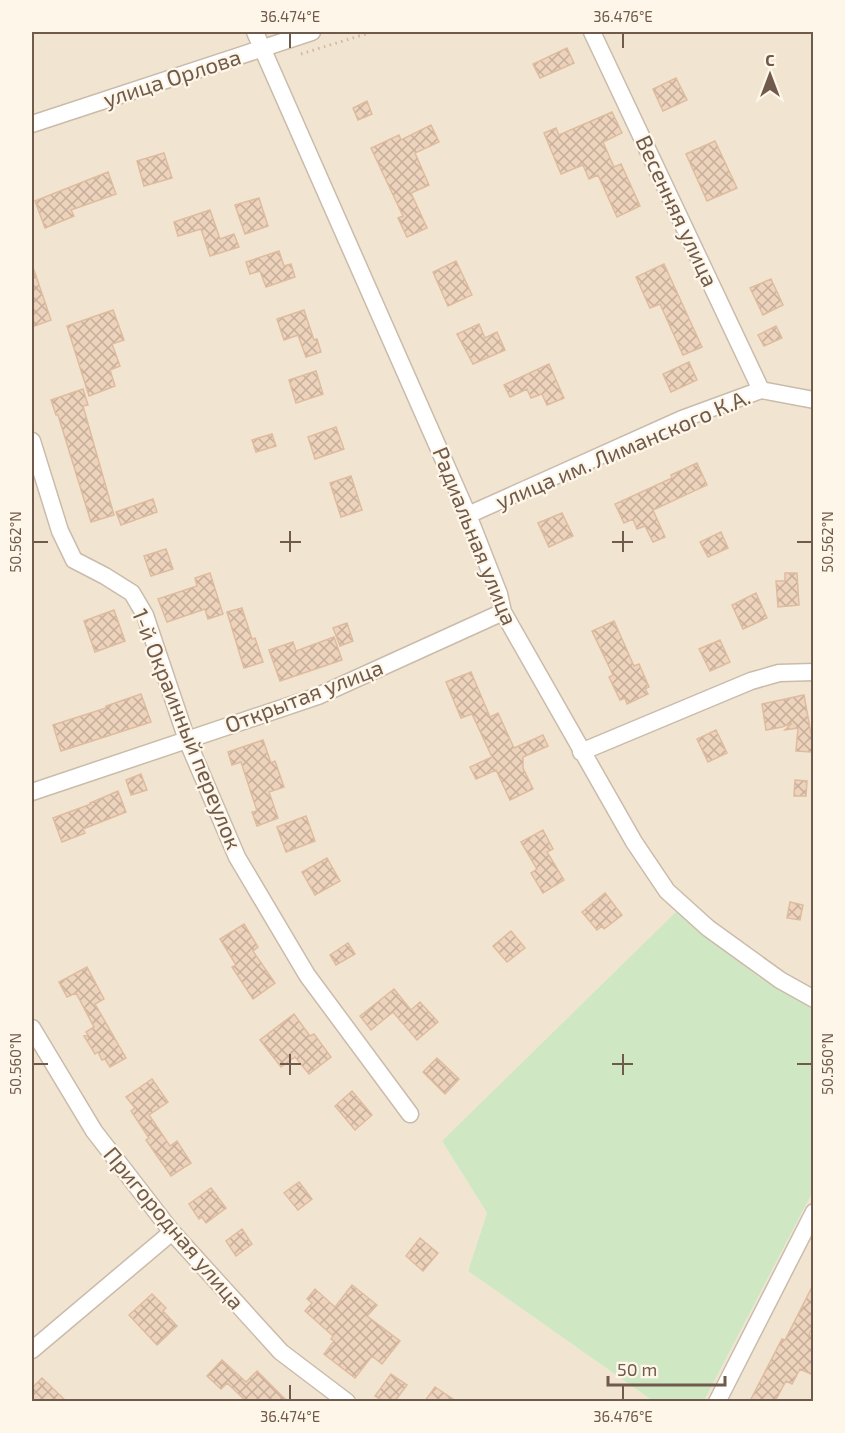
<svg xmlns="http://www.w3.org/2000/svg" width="845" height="1433" font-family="'Exo 2',sans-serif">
<defs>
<pattern id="building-cross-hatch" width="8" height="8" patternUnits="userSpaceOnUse" patternTransform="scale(1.5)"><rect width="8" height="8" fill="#eed3bc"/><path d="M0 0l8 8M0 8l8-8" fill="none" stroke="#c5ae9b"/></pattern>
</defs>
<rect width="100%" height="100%" fill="#faf3e3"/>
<path fill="#f1e5d2" d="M32 32H813V1009L757 976 442 1141 487 1213 468 1271 653 1401H32Z
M813 1191V1401H704Z"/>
<path fill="#cfe7c3" d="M676 912 757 976 813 1009V1191L704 1401H653L468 1271 487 1213 442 1141Z"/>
<path fill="url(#building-cross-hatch)" stroke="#dfbb9e" stroke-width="1.5" d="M567 48 574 63 540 78 533 64Z
M676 78 687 100 663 111 653 89Z
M367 101 372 114 358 120 353 108Z
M612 112 622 133 603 142 614 167 621 164 640 206 617 217 598 175 589 179 583 165 561 174 544 133 556 128 559 135Z
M431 125 439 142 415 153 429 185 411 193 427 228 407 237 398 218 403 216 371 148 399 135 401 140Z
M715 141 737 188 707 201 686 154Z
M164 153 172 178 144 186 137 161Z
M108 172 116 194 71 210 74 216 45 228 35 201Z
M259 198 268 226 245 234 235 205Z
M210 210 220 239 234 234 239 247 210 256 201 229 178 236 174 222Z
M279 251 284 266 291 264 295 277 266 287 260 271 250 274 246 262Z
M456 261 472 295 448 306 433 272Z
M664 264 702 347 683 355 660 304 650 308 636 277Z
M32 270H34L51 320 32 327Z
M771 279 783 305 763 315 750 288Z
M113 310 124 340 112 344 120 366 110 370 115 386 89 396 67 326Z
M304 310 314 340 317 339 321 352 306 357 298 335 284 340 277 319Z
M479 324 485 338 497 332 505 350 473 364 457 334Z
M776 326 782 338 764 346 758 335Z
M689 362 697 380 671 392 663 374Z
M549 364 564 398 547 405 542 394 531 398 527 389 510 397 504 385Z
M316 371 323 394 296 403 289 380Z
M83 389 88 405 83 406 114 515 91 522 58 415H56L51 400Z
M336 427 344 449 315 459 308 437Z
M272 434 276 446 256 452 252 440Z
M697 463 707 485 653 510 665 537 653 542 645 526 637 529 633 519 624 523 615 504 672 478 671 475Z
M351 476 362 510 341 517 330 483Z
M153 499 157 512 121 525 116 512Z
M562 513 573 536 549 547 538 523Z
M721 532 728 548 708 557 700 542Z
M166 549 173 569 151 576 144 556Z
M210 573 223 614 208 619 205 609 167 622 158 599 197 586 195 578Z
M785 573H797L799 605 778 607 776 581H785Z
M756 593 767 618 743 629 732 605Z
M242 608 252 639 255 638 263 662 244 668 227 612Z
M114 610 125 641 95 652 84 621Z
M614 621 634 666 639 664 649 687 645 689 648 694 627 704 625 698 620 700 609 677 613 675 592 631Z
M347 623 353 641 340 646 333 628Z
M334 637 342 660 280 681 269 650 293 642 296 651Z
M720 640 730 662 710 671 699 649Z
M471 672 490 717 498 713 514 748 543 735 548 746 523 757V768L533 789 510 800 496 770 476 779 470 767 492 757 472 714 461 718 446 682Z
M141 694 151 722 61 751 53 725 106 708V706Z
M804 695 812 739V752L796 751 798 728 785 730 792 723 782 727 766 730 762 704Z
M716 730 727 753 708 762 697 739Z
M263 740 271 763 275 761 284 787 269 792 278 818 257 826 252 812 257 811 241 762 232 765 228 752Z
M141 774 147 790 131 795 126 780Z
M795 780 807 781 806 796H794Z
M118 791 126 812 83 829 85 833 62 842 53 818 91 804 90 803Z
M306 816 315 841 286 852 277 827Z
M543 830 553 849 547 852 564 880 543 893 531 873 537 869 521 842Z
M327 858 340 881 315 895 302 872Z
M605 893 622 915 604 929 602 926 597 930 582 912Z
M790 902 803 905 800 920 787 918Z
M244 924 258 947 253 951 275 983 253 999 232 967 236 965 220 939Z
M511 931 525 948 507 962 493 946Z
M348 943 355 954 336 965 330 955Z
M87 967 104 999 95 1004 126 1058 110 1067 105 1059 102 1060 98 1052 95 1054 84 1036 88 1035 86 1032 94 1027 76 993 67 997 59 982Z
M394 989 411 1010 420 1002 438 1022 417 1040 393 1012 371 1030 360 1016Z
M294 1014 310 1036 314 1034 331 1057 309 1074 295 1057 281 1067 260 1040Z
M437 1058 459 1079 445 1094 423 1072Z
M152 1079 168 1102 149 1115 170 1146 177 1141 191 1163 171 1176 146 1140 149 1138 131 1111 135 1108 126 1097Z
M352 1091 372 1115 355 1130 335 1106Z
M299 1182 312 1199 298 1210 284 1193Z
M211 1188 226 1208 206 1223 202 1217 199 1219 189 1204Z
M242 1229 252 1244 236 1256 226 1241Z
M420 1238 438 1253 423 1271 406 1256Z
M352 1285 377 1305 367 1316 400 1341 382 1364 372 1356 355 1378 324 1354 334 1341 331 1339 333 1336 305 1311 312 1303 307 1299 315 1289 335 1307Z
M813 1285V1326L809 1335 813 1337V1375L800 1369 792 1384 786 1381 775 1401H750L782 1339 785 1340Z
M152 1294 166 1308 163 1311 177 1326 157 1345 129 1315Z
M222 1360 246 1382 257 1371 287 1401H246L227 1383 221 1389 207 1376Z
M391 1374 407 1385 395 1401H383L375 1396Z
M42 1378 66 1401H32V1388Z
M435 1387 456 1401H425Z"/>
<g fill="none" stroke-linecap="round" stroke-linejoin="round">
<g stroke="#cabbaa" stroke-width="19">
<path id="minor" d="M255 32 468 515 499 594 503 612 634 842 667 891 708 928 780 980 814 999
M592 32 761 390
M32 124 312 32
M32 441 60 531 74 560 105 576 132 593 145 615 187 740 237 857 307 975 410 1114
M468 515 682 419 761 390 814 400
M581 752 751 681 779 673 814 672
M32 792 318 696 503 612
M32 1028 94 1131 172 1232 281 1352 347 1402
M32 1350 172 1232
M717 1402 814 1212"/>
</g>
<path stroke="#d2b7a0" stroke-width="3" stroke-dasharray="1.5 4.5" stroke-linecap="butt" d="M301 54 372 32"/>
<use href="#minor" stroke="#fff" stroke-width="16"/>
</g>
<path fill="none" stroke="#705a4b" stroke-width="2" d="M290 33V48M623 33V48M290 531V552M623 531V552M33 542H48M280 542H301M612 542H633M797 542H812M290 1054V1075M623 1054V1075M33 1064H48M280 1064H301M612 1064H633M797 1064H812M290 1385V1400M623 1385V1400"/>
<g text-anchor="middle" stroke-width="4.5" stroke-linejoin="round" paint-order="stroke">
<g font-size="22" fill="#705a4b" stroke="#fef7e9">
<text transform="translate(172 78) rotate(-18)" y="8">улица Орлова</text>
<text transform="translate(677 211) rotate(65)" y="8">Весенняя улица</text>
<text transform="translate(623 449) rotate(-23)" y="8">улица им. Лиманского К.А.</text>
<text transform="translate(475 536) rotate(68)" y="8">Радиальная улица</text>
<text transform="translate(304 696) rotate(-21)" y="8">Открытая улица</text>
<text transform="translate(187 729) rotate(68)" y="8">1-й Окраинный переулок</text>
<text transform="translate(174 1228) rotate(50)" y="8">Пригородная улица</text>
</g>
</g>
<rect width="845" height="1433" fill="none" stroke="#fef7e9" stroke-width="66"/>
<g transform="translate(770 75)" stroke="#fef7e9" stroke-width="4.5" paint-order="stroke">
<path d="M0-4.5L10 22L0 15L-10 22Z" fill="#705a4b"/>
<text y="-9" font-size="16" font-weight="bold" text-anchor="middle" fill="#705a4b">С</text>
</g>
<path d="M608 1376v9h117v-9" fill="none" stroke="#705a4b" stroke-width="3"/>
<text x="617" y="1376" font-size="18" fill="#705a4b" stroke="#fef7e9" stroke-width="4.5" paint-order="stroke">50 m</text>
<rect x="33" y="33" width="779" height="1367" fill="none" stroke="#705a4b" stroke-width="2"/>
<g font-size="15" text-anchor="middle" fill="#705a4b">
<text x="290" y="22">36.474°E</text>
<text x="623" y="22">36.476°E</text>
<text transform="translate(16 542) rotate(-90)" y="5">50.562°N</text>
<text transform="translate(828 542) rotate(-90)" y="5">50.562°N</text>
<text transform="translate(16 1064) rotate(-90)" y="5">50.560°N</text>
<text transform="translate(828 1064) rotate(-90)" y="5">50.560°N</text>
<text x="290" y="1422">36.474°E</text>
<text x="623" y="1422">36.476°E</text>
</g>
</svg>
